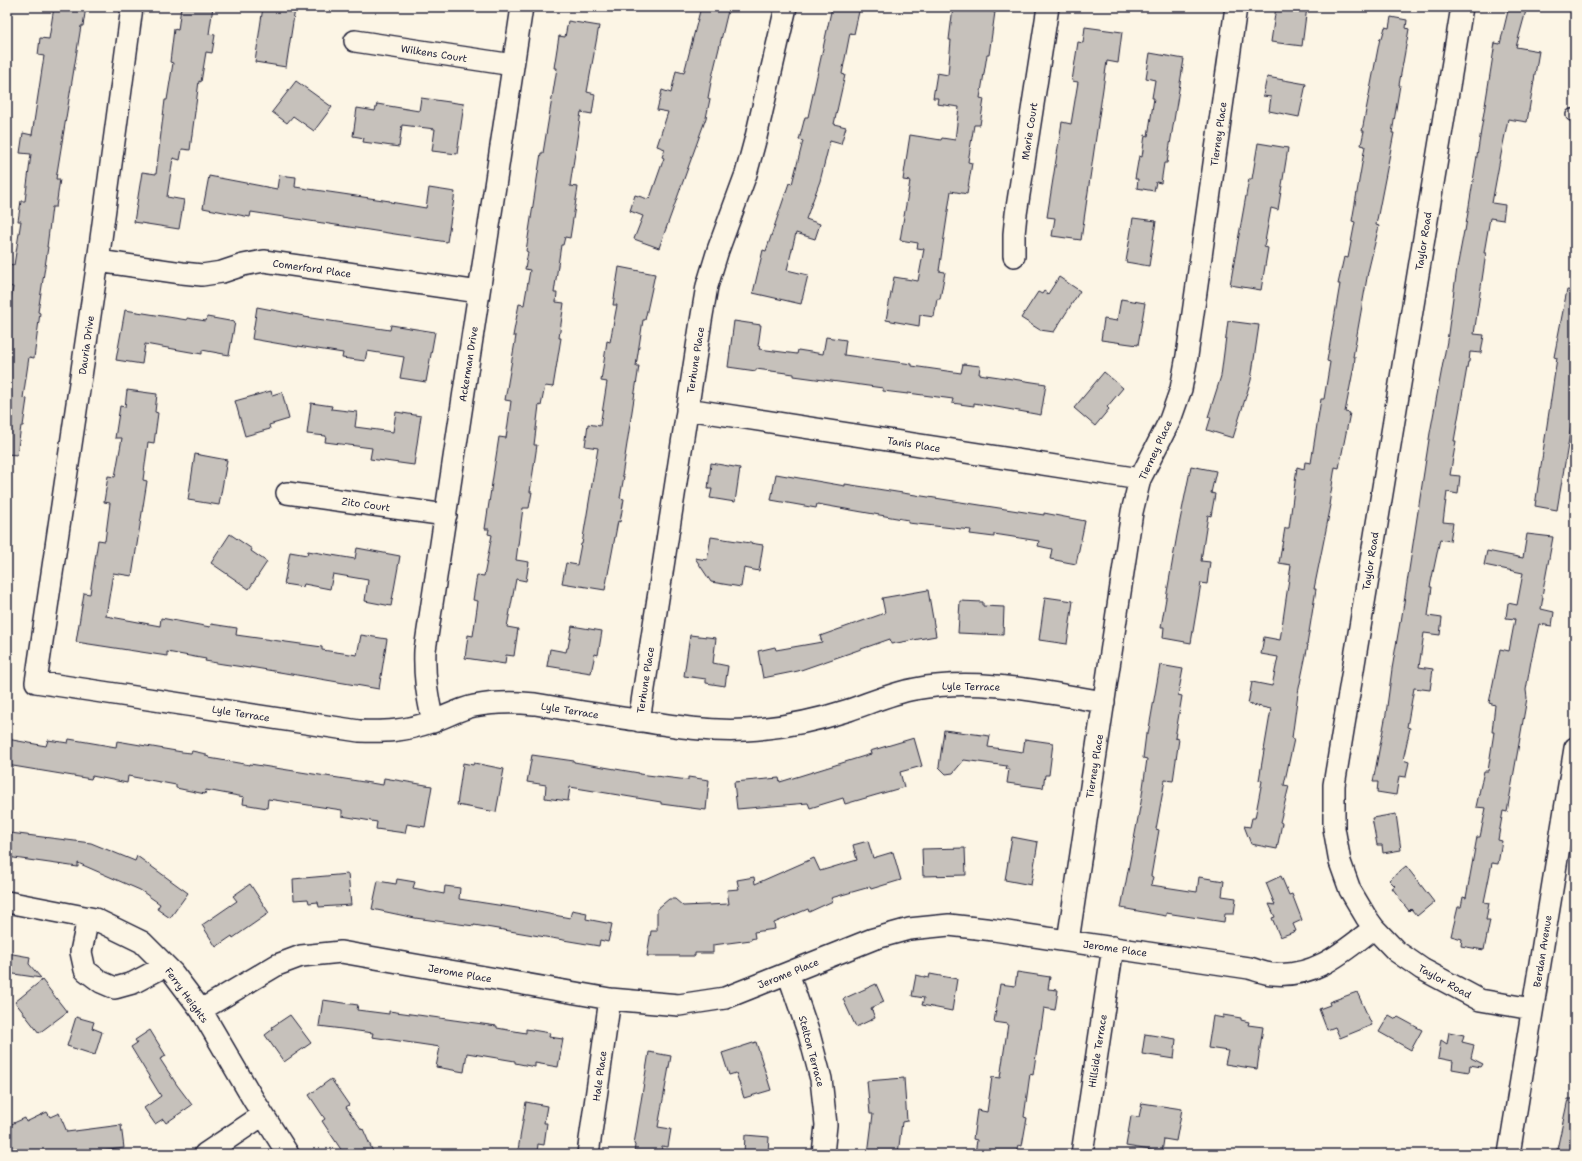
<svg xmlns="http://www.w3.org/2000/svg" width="1582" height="1161" font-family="'Shantell Sans',sans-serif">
<rect width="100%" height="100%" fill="#fcf5e5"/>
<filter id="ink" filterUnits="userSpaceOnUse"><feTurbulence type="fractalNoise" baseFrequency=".025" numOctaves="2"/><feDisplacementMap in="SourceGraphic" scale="8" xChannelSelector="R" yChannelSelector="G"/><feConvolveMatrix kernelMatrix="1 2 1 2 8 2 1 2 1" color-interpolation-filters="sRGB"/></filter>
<g filter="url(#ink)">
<path fill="#c6c1bb" stroke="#22223b" d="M54 7H86L83 26H81L56 179H60L56 207H52L47 247H48L38 312 40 313 34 358 29 357 23 398 27 399 23 426H21L17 455 7 454V322L13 287 7 286V264L14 265 21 221H18L21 201H25L31 154 20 153 23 133 32 135 44 56 38 55 40 38 49 39Z
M181 7H213L209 34 215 35 212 53 206 52 201 82 199 81 190 150 182 149 180 160 173 158 167 197 184 200 179 229 134 222 142 172 156 174 165 100H167L173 63 170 62 174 29 178 30Z
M263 7 295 9 286 67 255 62Z
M701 7H711L728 11 712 77 708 98 710 99 706 118 659 248 634 239 643 216 630 211 635 195 648 199 649 197 650 198 664 158 662 157 665 149 657 146 668 112 657 110 662 90 671 93 676 71 684 73Z
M832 7H860L854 34 850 33 842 74 845 75 834 124 846 127 841 144 830 141 820 181 806 219 820 224 815 239 796 233 787 270 808 275 801 304 753 293 763 250 766 251 789 183 792 184 803 141 799 140 805 117H808Z
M953 7 995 12 989 55H987L980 98 984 99 980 125H974L968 162 972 163 967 194 951 191 939 271 945 272 940 299H937L934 317 920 315 919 326 886 320 894 277 918 281 924 249 917 248 918 243 900 240 910 181 903 180 910 135 941 140 942 138 955 140 959 107 937 104 938 98H933L937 73 948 75 951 40H949Z
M1276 7H1307L1302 46 1271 42Z
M1509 7H1527L1516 47 1539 51 1527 122 1508 119 1499 165 1492 203 1505 205 1503 220 1490 218 1484 253H1486L1474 334 1484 335 1481 353 1470 352 1469 362H1468L1454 441H1456L1450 475 1460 476 1458 494 1447 492 1443 522 1453 523 1450 541 1440 539 1430 587H1432L1428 616 1442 618 1440 635 1424 633 1419 667 1433 669 1430 690 1414 688 1407 727 1410 728 1403 760 1409 762 1406 777 1399 776 1396 795 1377 792 1378 782H1373L1386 714 1392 669 1400 622H1401L1430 433 1447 341 1457 268 1464 231H1465L1495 43 1500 44Z
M1391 17 1407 20 1406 28 1409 29 1399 85H1400L1392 133H1394L1376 225 1379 226 1368 272 1353 357H1355L1354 366 1345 412 1350 413 1339 468 1335 467 1329 505H1331L1314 589H1316L1307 645H1308L1298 693 1292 738 1294 739 1284 785 1289 786 1280 822 1282 823 1277 849 1251 844 1244 826 1250 827 1252 818H1255L1262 781 1259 780 1271 709 1248 704 1252 682 1272 686 1278 657 1261 654 1264 637 1280 640 1291 565 1279 563 1285 528H1289L1297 467 1304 469 1305 462 1311 463 1321 399H1324L1330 362 1327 361 1340 284H1338L1344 257 1348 258 1355 222 1352 221 1365 146 1361 145 1364 131H1362L1380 38H1382L1385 27 1389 28Z
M568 21 599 26 587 92 595 94 592 114 581 112 570 186 578 187 570 238 565 237 563 245H561L554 293H557L556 302 564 303 559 338H561L553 387 545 386 541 406 539 405 534 445H537L530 492H532L529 508H523L516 560 529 562 526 581 516 579 507 627 518 629 514 656 506 655 505 664 465 658 468 635 473 636 478 601 473 600 477 575 484 576 492 535 488 534 489 529H485L499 437 506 438 511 401 505 400 516 336H513L519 304 524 305 530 270 525 269 528 252 526 251 541 153H543L557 68H554L559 36 565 37Z
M1085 27 1122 32 1118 63 1107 61 1081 240 1052 236 1055 218 1047 217 1062 122 1071 124 1078 82 1072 81 1078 42 1083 43Z
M1150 53 1184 59 1167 163H1164L1161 183 1156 182 1154 191 1137 188 1138 179H1135L1139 156 1142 157 1145 135 1148 136 1154 98H1152L1155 80 1146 78Z
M1267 77 1306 84 1299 117 1269 111 1271 97 1263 96Z
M296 81 332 107 314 131 293 116 287 123 272 112Z
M421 98 464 104 457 154 432 151 435 129 402 125 399 147 363 142 364 138 353 136 357 108 375 111 377 104 419 111Z
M1258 143 1288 148 1278 210 1271 208 1264 247 1268 248 1261 290 1230 285 1249 179H1252Z
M279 175 296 177 295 187 390 201V202L426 208 429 188 455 192 447 242 251 212 250 217 203 208 209 176 277 189Z
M1133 218 1156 221 1149 266 1126 262Z
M619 267 655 274 645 320H643L636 366H639L622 476H624L620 498 624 499 620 522 618 521 605 590 562 583 566 563 577 565 581 544H582L598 448 585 446 588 424 600 426 607 382 601 381 607 341 610 342 617 305H613Z
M1059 277 1080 291 1054 332 1040 330 1021 318 1038 292 1042 294 1044 291 1048 294Z
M1567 290 1575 291V428L1571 427 1557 510 1535 506 1557 358 1554 357Z
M1121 299 1145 303 1138 345 1101 340 1104 319 1117 321Z
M257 307 304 316V317L390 330 391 325 435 332 426 382 400 378 404 357 367 351 365 361 342 358 343 353 298 346V347L252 339Z
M125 310 187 320V318L206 321 207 317 235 322 229 355 202 350V354L145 344 142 364 116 360Z
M734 321 761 325 758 346 760 347 759 349 797 354 798 350 823 354 826 337 846 340 844 355 912 364V366L961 373 963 364 980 366 979 374 1046 384 1041 415 974 403V406L952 403 953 399 908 393V394L883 391V388L794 376V374L756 369V371L728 367Z
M1228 321 1259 325 1251 380 1233 438 1207 430 1211 417H1208L1221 376Z
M1104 372 1123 388 1107 407 1109 409 1095 426 1074 408Z
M127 390 157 394 155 412 158 413 154 443 148 442 143 480 147 481 132 576 113 573 106 616 160 626 161 618 210 627 211 624 237 628 236 635 322 647V650L357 655 361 635 387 639 379 689 250 667V668L223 664 205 661 206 659 167 652V656L76 642 84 593 90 594 98 540 105 541 110 503 104 502 108 476 115 477 122 438H115L120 406 125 407Z
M271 391 272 395 282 392 289 419 269 425 270 429 245 436 235 401Z
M311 403 332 406 331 409 357 412 355 427 393 432 396 412 421 416 414 465 370 459 372 448 325 442 326 436 307 434Z
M195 454 227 460 219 505 188 500Z
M711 463 740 468 735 502 710 498 712 489H708Z
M1191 466 1216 471 1211 493 1215 494 1211 516 1208 515 1201 561 1210 562 1207 584 1201 583 1191 643 1163 638 1164 627H1161L1177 535Z
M776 474 845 486V484L1044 515V513L1085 521 1076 564 1050 559 1052 549 1038 546 1039 541 994 534V537L970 534 971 530 908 523V520L817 504 816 508 771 500Z
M230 534 252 549 251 551 267 562 249 589 211 563Z
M1527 534 1553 537 1542 596 1543 597 1541 609 1554 612 1552 626 1539 624 1531 661 1526 690 1527 698 1507 812 1503 811 1498 840 1502 841 1498 864 1492 863 1484 902 1489 903 1486 920H1490L1484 950 1461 946 1462 939 1451 936 1458 907H1461L1463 897 1466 898 1477 837H1480L1486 808 1476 807 1484 771H1488L1494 732H1492L1495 705 1489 703 1500 649 1509 651 1515 619 1506 618 1508 603 1517 605 1523 573 1484 565 1487 551 1523 558Z
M711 537 763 545 759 571 744 568 741 587 711 582 695 558 707 560Z
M357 548 400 556 391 606 365 601 368 580 333 574 330 589 304 584 303 587 284 584 290 552 307 555 308 551 355 559Z
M928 590 936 636 891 644 890 639 798 671 763 678 758 651 775 647 776 650 822 642 820 636 885 613 882 598Z
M1045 597 1073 601 1067 644 1039 640Z
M960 601 983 602V606L1004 607 1003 635 958 633Z
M572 626 602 631 598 655 595 654 591 673 547 666 550 649 566 652 567 648H568Z
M690 635 716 638 713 663 728 666 725 686 706 683V679L684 676Z
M1160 665 1183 669 1178 695 1182 696 1175 738 1179 739 1173 781 1165 780 1156 829 1159 830 1151 876 1153 877 1151 885 1197 892 1199 877 1224 881 1222 896 1236 898 1234 914H1225L1224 922 1166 913V916L1121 908 1141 802 1147 759 1143 758 1146 734H1148Z
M944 730 990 736 988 747 1023 752 1025 739 1053 743 1049 775H1045L1043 788 1007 783 1009 769H1006L1007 766 964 760 953 773 946 774 939 767Z
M914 738 922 766 900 772 904 787 845 804 843 798 810 808 808 803 737 809 734 782 779 778 780 782 871 754 870 751Z
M7 739 46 746 48 740 68 743 69 739 116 747 117 741 182 752 191 753 192 751 206 754V756L209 757V758L250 765V764L383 785 384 778 432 786 425 827 407 824 405 833 376 829 377 822 342 816V810L268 799 267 808 243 804 244 797 206 790 205 794 176 788V785L128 776 127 783 92 776 91 779 7 765Z
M532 755 574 761V762L639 773V774L688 780V777L709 780 706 810 661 804V802L570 787 568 801 545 798 546 785 527 782Z
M463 763 473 765 474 763 504 769 496 812 457 805Z
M1396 814 1401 850 1383 853 1382 845H1377L1372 818Z
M10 833 91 843 135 861 137 856 188 893 170 918 157 909 160 904 140 890 78 863V867L7 857Z
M1012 837 1038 842 1031 885 1005 880Z
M868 841 873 858 893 852 901 880 871 889 870 887 831 898 833 901 809 912 808 909 774 923 775 929 754 932 755 938 751 939V940L713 945V953H695V956H647L651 931H657V909L669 899H675L683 906 729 904 727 890 739 889 737 880 754 877 755 884 814 858 820 871 857 860 853 845Z
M965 848 966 875 923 876 922 849Z
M1406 866 1434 902 1417 916 1411 909 1409 911 1398 897H1399L1392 888 1395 886 1389 880Z
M348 874 351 905 319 907 318 902 309 903 308 899 294 900 293 879Z
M1281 876 1289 895 1292 894 1302 920 1293 924 1296 931 1280 937 1272 918 1275 917 1269 904 1275 905 1266 883Z
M397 879 415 882 413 888 444 894 445 886 460 888 459 899 517 908 570 918 572 910 587 913 586 919 612 924 608 942 600 940 599 946 474 925V926L415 918 372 909 378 881 396 884Z
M250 884 269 913 233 938 232 936 216 947 202 925 237 901 233 896Z
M7 953 30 957 29 964 41 978 7 973Z
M1017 972 1050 977 1048 989 1058 990 1055 1010 1044 1008 1041 1029H1040L1033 1075 1030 1074 1024 1117 1027 1118 1022 1146 1018 1145 1016 1154H975L977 1140 973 1139 977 1110 987 1112 992 1077 1000 1078 1008 1024 994 1022 1000 984 1015 986Z
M930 974 957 979 952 1011 922 1005 924 998 912 996 916 975 929 978Z
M42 980 67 1012 39 1033 15 1002Z
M876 984 884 1002 871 1008 875 1018 856 1027 843 999Z
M1357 992 1372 1025 1340 1038 1335 1027 1327 1030 1319 1009 1330 1005 1329 1002Z
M323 1000 358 1005 357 1010 389 1014V1011L497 1026V1028L526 1033V1029L550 1033 549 1037 563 1039 558 1067 535 1063V1067L515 1063V1061L467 1053 464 1072 436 1067 440 1047 372 1037 373 1033 319 1026Z
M290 1015 311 1043 284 1062 265 1035 273 1029 272 1027Z
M1223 1015 1241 1018V1020L1249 1022 1248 1025 1263 1027 1257 1069 1225 1064 1228 1051 1208 1048 1213 1016 1223 1018Z
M1389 1015 1396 1019 1398 1017 1422 1030 1411 1050 1379 1032Z
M76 1017 94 1022 92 1028 102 1032 95 1055 67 1046Z
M150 1030 166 1056 160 1059 177 1085 192 1105 166 1123 163 1119 155 1124 144 1108 161 1096 131 1047 137 1043 135 1040Z
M1449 1032 1464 1035 1462 1042 1474 1045 1471 1058 1483 1064 1481 1067 1470 1065 1469 1072 1452 1069 1453 1061 1438 1058 1441 1040 1447 1044Z
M1145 1034 1176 1039 1174 1059 1142 1054Z
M756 1042 771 1090 744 1098 736 1073 729 1075 722 1053Z
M649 1052 671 1056 658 1127 671 1129 668 1147 662 1146 661 1154H634L635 1145 634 1144Z
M904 1078 907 1121 902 1122 898 1154H868L873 1114H870L867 1081Z
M331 1079 349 1105 346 1107 362 1130 363 1129 374 1154H344L322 1121 325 1119 309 1095Z
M1568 1099H1575V1154H1556Z
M526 1102 547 1106 544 1123H547L544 1145 538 1144 537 1153 518 1150Z
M1142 1103 1182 1109 1176 1141 1164 1139 1162 1152 1126 1146 1131 1116 1139 1117Z
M47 1112 50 1117 59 1113 67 1132 121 1125 124 1148 78 1154H13L7 1141V1126L25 1118 26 1122Z
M745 1135 769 1137 768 1154H744Z"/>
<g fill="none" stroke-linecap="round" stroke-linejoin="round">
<g stroke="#22223b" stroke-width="14">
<path id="service" d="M1572 115 1575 116"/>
</g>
<g stroke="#22223b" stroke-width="24">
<path id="minor" d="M132 7 98 261 36 682 359 731C386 732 405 731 431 722 446 717 459 709 474 706 494 702 514 702 535 704 569 710 603 715 636 720 673 726 708 732 745 730 780 728 815 721 849 710 870 703 892 693 915 689 978 677 1042 692 1104 702
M1462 7 1334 785V828L1340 862 1350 890 1366 917 1374 928 1396 951 1422 969 1480 1000 1532 1009
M355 41 513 65
M1014 256V234L1016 214 1048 7
M98 261 182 273 202 275 222 272 243 265 264 261 479 292
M687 409 1140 479
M287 493 446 515
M639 721 701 321 707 286 718 250 746 174 756 137 786 7
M433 722C427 695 424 676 425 650L522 7
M7 902 95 919 142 942 173 973 201 1010 253 1099 288 1154
M88 918 81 952 85 970 101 982 115 988 133 983 165 966
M1068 941 1132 512 1140 479 1170 420 1181 389 1187 356 1236 7
M788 973 809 1034 821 1079 826 1125 823 1154
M201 1010 277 965 301 956 341 952 610 999 679 1005 725 998 873 939 909 929 949 925 994 930 1249 968C1257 970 1265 974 1273 974 1315 978 1343 952 1374 928
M205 1154 263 1115
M588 1154 610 999
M1082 1154 1113 947
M1509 1154 1575 748"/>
</g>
<use href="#service" stroke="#fcf5e5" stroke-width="11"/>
<use href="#minor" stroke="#fcf5e5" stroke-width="21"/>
</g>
</g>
<g text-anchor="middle" stroke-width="3" stroke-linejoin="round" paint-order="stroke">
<g font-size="10" fill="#22223b" stroke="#fcf5e5">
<text transform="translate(434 53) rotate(9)" y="4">Wilkens Court</text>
<text transform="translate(1029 131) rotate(-81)" y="4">Marie Court</text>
<text transform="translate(1218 134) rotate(-82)" y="4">Tierney Place</text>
<text transform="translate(1423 241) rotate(-81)" y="4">Taylor Road</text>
<text transform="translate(312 268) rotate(8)" y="4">Comerford Place</text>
<text transform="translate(86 345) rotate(-82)" y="4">Dauria Drive</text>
<text transform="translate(695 360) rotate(-81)" y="4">Terhune Place</text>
<text transform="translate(468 364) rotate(-81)" y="4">Ackerman Drive</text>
<text transform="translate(914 444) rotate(9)" y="4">Tanis Place</text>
<text transform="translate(1155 450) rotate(-65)" y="4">Tierney Place</text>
<text transform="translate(366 504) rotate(8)" y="4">Zito Court</text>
<text transform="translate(1370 561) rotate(-81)" y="4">Taylor Road</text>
<text transform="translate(645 680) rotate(-81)" y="4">Terhune Place</text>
<text transform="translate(971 686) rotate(1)" y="4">Lyle Terrace</text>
<text transform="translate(570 710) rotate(9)" y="4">Lyle Terrace</text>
<text transform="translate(241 713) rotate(9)" y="4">Lyle Terrace</text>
<text transform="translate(1094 766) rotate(-81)" y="4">Tierney Place</text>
<text transform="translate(1115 948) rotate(8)" y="4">Jerome Place</text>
<text transform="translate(1542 951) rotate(-81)" y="4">Berdan Avenue</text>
<text transform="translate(460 973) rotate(10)" y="4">Jerome Place</text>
<text transform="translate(788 973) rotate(-22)" y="4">Jerome Place</text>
<text transform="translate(1445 981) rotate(29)" y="4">Taylor Road</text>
<text transform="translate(187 995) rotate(54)" y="4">Ferry Heights</text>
<text transform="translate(812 1051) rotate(75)" y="4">Stelton Terrace</text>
<text transform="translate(1097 1051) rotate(-81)" y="4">Hillside Terrace</text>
<text transform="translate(599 1076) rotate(-82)" y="4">Hale Place</text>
</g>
</g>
<rect width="1582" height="1161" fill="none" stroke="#fcf5e5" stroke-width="24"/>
<rect x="12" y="12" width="1558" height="1137" fill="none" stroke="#22223b" stroke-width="1.5" filter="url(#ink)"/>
</svg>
